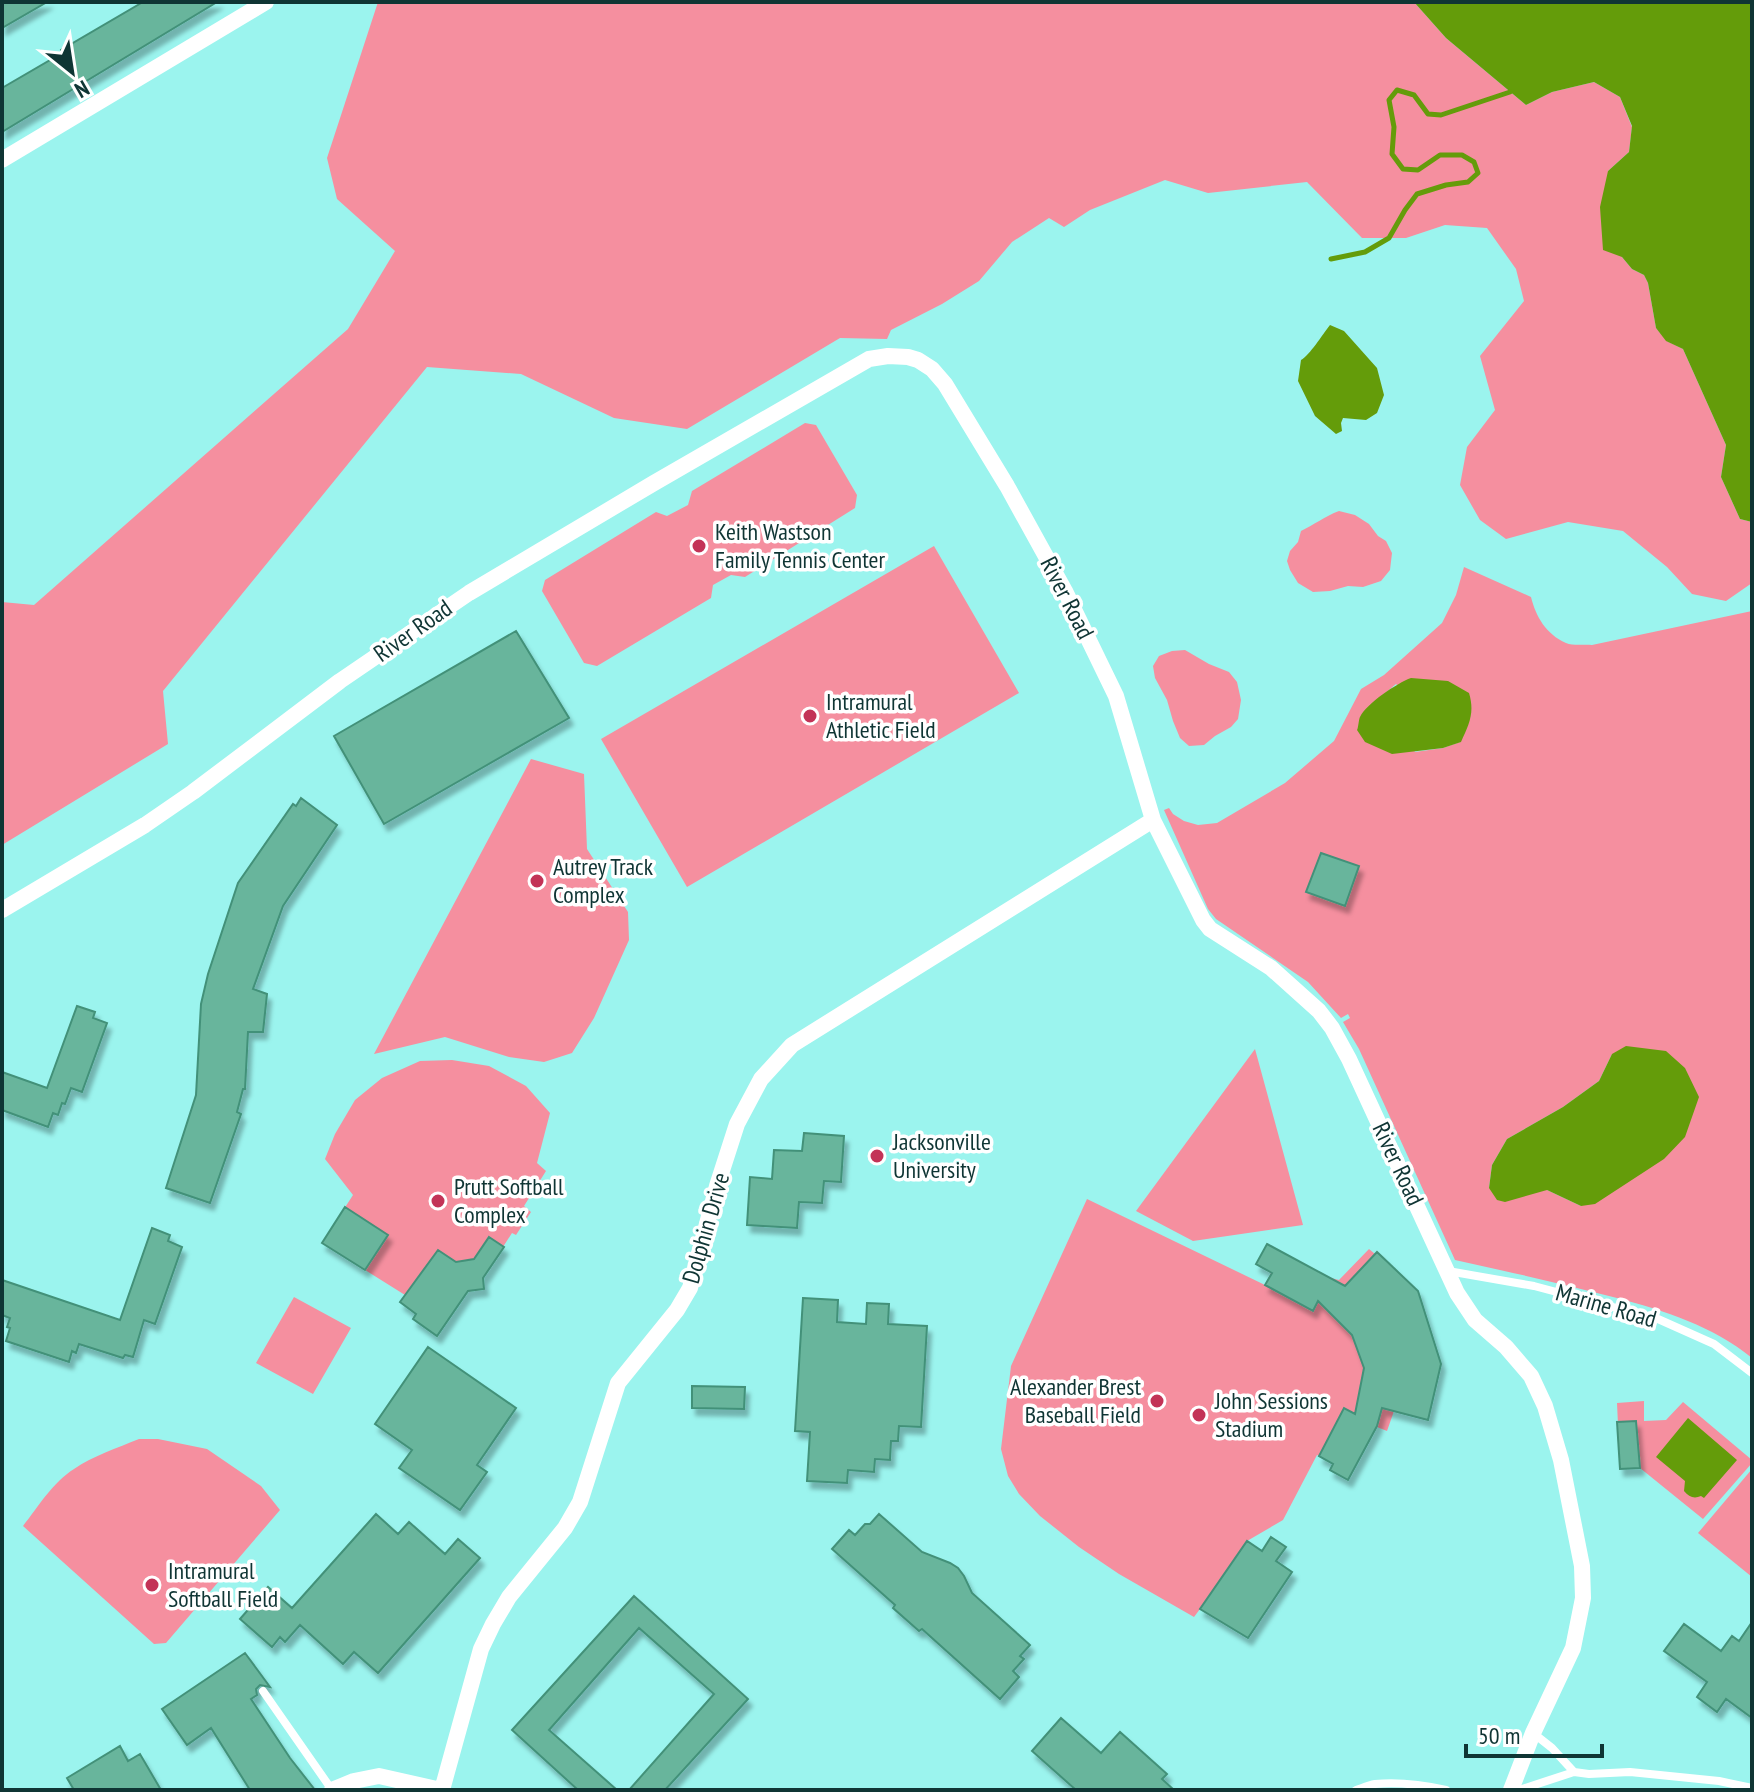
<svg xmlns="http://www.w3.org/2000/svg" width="1754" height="1792" font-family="'PT Sans Narrow',sans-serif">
<defs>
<filter id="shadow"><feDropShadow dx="4" dy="7" stdDeviation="2" flood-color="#0004"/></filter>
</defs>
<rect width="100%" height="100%" fill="#9bf4ee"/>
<path fill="#f58f9f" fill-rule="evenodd" d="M378 2H1414L1446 38 1526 105 1552 92 1594 82 1620 97 1632 127 1629 152 1608 171 1622 257 1632 269 1644 275 1648 283 1656 328 1667 341 1683 349 1726 445 1721 477 1740 519 1752 522V583L1726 601 1692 594 1667 567 1623 531 1568 522 1506 539 1480 520 1460 485 1467 447 1495 410 1480 356 1524 301 1516 269 1487 228 1445 225 1406 238H1362L1307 182 1208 193 1165 180 1090 210 1064 227 1049 218 1012 242 979 281 942 304 891 330 887 339 840 338 687 429 614 418 521 374 427 367 163 691 168 744 2 845V602L34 605 348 329 395 251 337 199 327 158Z
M805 423 816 425 857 495 855 508 745 577 731 575 713 585 711 598 597 666 584 663 542 591 545 580 656 512 667 516 688 505 692 491Z
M1339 511 1355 515 1369 524 1378 536 1386 541 1392 553 1390 570 1381 581 1363 587 1348 586 1330 591 1313 592 1298 583 1290 570 1287 561 1290 551 1298 542 1301 531C1314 525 1325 516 1339 511Z
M934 546 1019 693 687 887 601 739Z
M1464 567 1531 597C1536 617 1546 634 1566 643 1573 646 1584 644 1592 645L1752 611V1358C1713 1326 1665 1311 1617 1298 1564 1284 1509 1272 1455 1260L1359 1049 1343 1022 1350 1018 1348 1014 1341 1018 1308 982 1216 919 1208 909 1164 810 1169 808 1173 814 1184 821 1198 825 1217 823 1285 783 1334 741 1361 689 1384 675 1442 623 1456 595ZM1396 684 1460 742 1443 748 1415 752 1383 695ZM1612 1054 1581 1206 1547 1190 1489 1188 1492 1165 1507 1139 1563 1107 1599 1081Z
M1185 650 1209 664 1229 672 1237 682 1241 700 1238 719 1231 727 1215 736 1204 745 1189 746 1180 738 1173 721 1167 700 1155 678 1153 666 1159 656 1172 651Z
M531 759 584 774 587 849 628 912 629 940 594 1018 572 1053 544 1062 509 1057 445 1037 374 1054Z
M1255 1049 1303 1225 1193 1241 1136 1211Z
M452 1060 489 1066 526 1086 550 1113 537 1163 546 1171 524 1206 531 1212 516 1235 512 1233 483 1278 484 1289 465 1292 464 1297 440 1331 425 1327 413 1319 416 1313 400 1302 405 1295 322 1243 353 1195 325 1159 335 1134 355 1100 382 1078 420 1061Z
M1087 1199 1265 1285 1271 1273 1256 1264 1267 1244 1331 1278 1339 1280 1369 1249 1375 1254 1377 1252 1418 1291 1441 1364 1428 1420 1394 1411 1387 1431 1377 1427 1348 1480 1330 1470 1333 1464 1317 1455 1283 1520 1247 1541 1262 1551 1271 1537 1286 1547 1277 1561 1292 1572 1248 1638 1200 1609 1194 1617 1119 1574 1079 1547 1040 1516 1019 1494 1008 1476 1001 1449 1011 1366Z
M294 1297 351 1328 313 1394 256 1363Z
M1644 1401V1421L1666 1420 1683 1402 1752 1460V1463L1703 1519 1640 1468 1620 1469 1617 1403Z
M139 1439H158L207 1449 261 1486 280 1510 166 1643 154 1644 23 1526C38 1507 53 1482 74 1469 93 1456 117 1448 139 1439Z
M1752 1469V1577L1698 1533Z"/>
<path fill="#649c0a" d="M1414 2H1752V522L1740 519 1721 477 1726 445 1683 349 1666 341 1656 328 1648 283 1644 275 1632 269 1622 257 1603 250 1600 207 1608 171 1629 152 1632 126 1620 97 1594 82 1552 92 1526 105 1446 38Z
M1330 325 1344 331 1377 368 1384 395 1377 413 1366 420 1343 418 1341 423 1342 431 1336 434 1315 416 1298 381 1301 360C1310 355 1322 335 1330 325Z
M1411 678 1448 681 1469 693C1475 713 1469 724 1461 742L1443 748 1392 754 1365 742 1357 730C1358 729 1359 718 1360 717 1366 704 1397 683 1411 678Z
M1626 1046 1666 1051 1685 1068 1699 1097 1685 1137 1664 1159 1595 1204 1581 1206 1547 1190 1505 1202 1497 1200 1489 1188 1492 1165 1507 1139 1563 1107 1599 1081 1612 1054Z
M1688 1418 1737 1460 1704 1498 1701 1496C1694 1499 1689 1497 1684 1491L1685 1481 1656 1457Z"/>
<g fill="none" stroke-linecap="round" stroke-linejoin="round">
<path stroke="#649c0a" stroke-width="5" d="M1331 259 1365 252 1389 238 1405 210 1417 194 1446 185 1468 182 1478 173 1474 162 1462 155H1440L1418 170 1403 169 1392 154 1394 127 1389 100 1397 90 1414 95 1428 114 1441 115 1510 92"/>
</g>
<path fill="#68b59c" stroke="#439179" stroke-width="2" filter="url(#shadow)" d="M2 2H47L2 28Z
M143 2H217L2 132V88L62 53 61 50Z
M516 631 569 718 384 824 334 736Z
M301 798 337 825 283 906 253 989 267 994 263 1032H248L245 1089H243L237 1112 241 1114 210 1203 166 1188 196 1095 201 1004 208 974 238 883 293 804 296 806Z
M1321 853 1359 866 1345 906 1306 892Z
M77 1006 95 1012 93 1018 107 1023 82 1092 71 1088 65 1104 62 1103 58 1115 53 1113 48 1127 2 1110V1072L47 1088Z
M804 1133 844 1136 841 1182 824 1181 822 1203 799 1202 797 1228 747 1225 750 1177 772 1179 774 1150 802 1151Z
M345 1207 388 1235 365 1270 322 1243Z
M152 1228 170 1235 168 1241 182 1247 155 1324 144 1320 133 1357 125 1355 123 1358 79 1344 76 1353 72 1351 69 1362 6 1341 10 1328 7 1327 10 1318 2 1315V1280L120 1320Z
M489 1237 504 1247 483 1278 484 1289 468 1291 437 1336 413 1319 416 1314 400 1302 438 1250 456 1262 474 1259Z
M1267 1244 1345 1286 1377 1252 1418 1291 1441 1364 1428 1420 1382 1408 1377 1426 1348 1480 1330 1470 1333 1464 1319 1456 1344 1408 1355 1414 1364 1368 1352 1335 1318 1301 1313 1311 1265 1285 1272 1273 1256 1264Z
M803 1298 838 1300 837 1322 866 1324 867 1303 889 1304 888 1324 927 1326 921 1427 899 1426 898 1441H891L890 1460 875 1459 874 1472 848 1470 847 1483 807 1481 810 1432 795 1431Z
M428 1347 516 1408 477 1465 487 1472 460 1510 399 1468 412 1450 375 1424Z
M692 1386 745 1387 744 1409 692 1408Z
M1636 1421 1640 1468 1620 1469 1617 1422Z
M376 1514 398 1534 409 1522 445 1554 458 1539 480 1558 378 1673 354 1652 343 1664 300 1625 285 1642 280 1637 272 1647 240 1619 268 1587 292 1608Z
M879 1514 922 1552 950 1563 958 1568 964 1576 972 1593 1030 1645 1020 1656 1024 1659 1013 1671 1019 1677 1000 1699 922 1629 919 1631 893 1608 895 1605 832 1549 849 1530 855 1535 865 1524H870Z
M1271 1537 1286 1547 1276 1561 1292 1572 1248 1638 1200 1609 1247 1541 1262 1551Z
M634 1596 748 1699 665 1790H629L714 1694 639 1628 549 1730 617 1790H578L512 1730Z
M1752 1622V1718L1726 1699 1717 1712 1697 1697 1707 1682 1664 1651 1684 1624 1721 1651 1732 1636 1739 1641Z
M245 1653 270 1687 260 1685 256 1689 257 1695 251 1699 290 1758 315 1790H250L211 1728 187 1745 162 1709Z
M1061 1718 1101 1753 1120 1732 1167 1774 1162 1779 1174 1790H1076L1032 1751Z
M120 1746 128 1761 140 1754 161 1790H74L67 1778Z"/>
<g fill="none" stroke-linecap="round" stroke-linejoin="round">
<path stroke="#fff" stroke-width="8" d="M1448 1271 1534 1286 1658 1319 1714 1344 1752 1373
M263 1691 332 1790
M1533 1733 1552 1748 1574 1772
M1356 1790C1362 1788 1369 1785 1375 1784 1397 1782 1424 1785 1446 1790
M1519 1790 1574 1772 1589 1774 1630 1772 1719 1781 1752 1788"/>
<path stroke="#fff" stroke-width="16" d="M2 160 266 2
M2 910 145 825 193 792 340 681 469 593 654 483 869 359 888 356 908 357 918 360 932 369 945 384 1007 486 1065 591 1116 696 1153 820 1203 920 1210 929 1271 968 1319 1011 1332 1028 1349 1059 1457 1293 1475 1320 1506 1347 1531 1376 1545 1406 1561 1460 1582 1566 1583 1598 1573 1648 1533 1733 1511 1790
M332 1790 354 1781 379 1776 441 1790
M442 1790 481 1649 493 1624 509 1597 565 1528 580 1502 618 1383 677 1310 690 1288 717 1186 737 1124 761 1079 792 1045 1153 820"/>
</g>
<g fill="#c33357" stroke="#fff" stroke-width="3">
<circle cx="699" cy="546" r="8"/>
<circle cx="810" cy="716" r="8"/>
<circle cx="537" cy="881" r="8"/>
<circle cx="877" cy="1156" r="8"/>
<circle cx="438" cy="1201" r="8"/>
<circle cx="1157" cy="1401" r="8"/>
<circle cx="1199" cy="1415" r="8"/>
<circle cx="152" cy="1585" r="8"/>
</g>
<g text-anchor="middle" stroke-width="7" stroke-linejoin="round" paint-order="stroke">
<g font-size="24" fill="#0f3534" stroke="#fff" text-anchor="start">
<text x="715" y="540">Keith Wastson<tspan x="715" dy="28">Family Tennis Center</tspan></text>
<text x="826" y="710">Intramural<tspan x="826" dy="28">Athletic Field</tspan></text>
<text x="553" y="875">Autrey Track<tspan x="553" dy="28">Complex</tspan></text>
<text x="893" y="1150">Jacksonville<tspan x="893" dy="28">University</tspan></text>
<text x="454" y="1195">Prutt Softball<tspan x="454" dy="28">Complex</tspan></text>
<text x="1141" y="1395" text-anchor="end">Alexander Brest<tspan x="1141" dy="28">Baseball Field</tspan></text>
<text x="1215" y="1409">John Sessions<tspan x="1215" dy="28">Stadium</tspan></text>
<text x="168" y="1579">Intramural<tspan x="168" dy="28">Softball Field</tspan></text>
</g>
<g font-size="24" fill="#0f3534" stroke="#fff">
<text transform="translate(1067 598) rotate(63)" y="8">River Road</text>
<text transform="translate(413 631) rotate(-35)" y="8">River Road</text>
<text transform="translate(1398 1164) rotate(65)" y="8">River Road</text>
<text transform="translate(706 1228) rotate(-74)" y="8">Dolphin Drive</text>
<text transform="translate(1606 1306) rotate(16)" y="8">Marine Road</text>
</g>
</g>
<rect width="1754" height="1792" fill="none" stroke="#0f3534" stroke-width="8"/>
<g transform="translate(72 72) rotate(150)" stroke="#ffffff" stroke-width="6" paint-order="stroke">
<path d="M0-6L14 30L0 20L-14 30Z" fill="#0f3534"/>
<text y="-12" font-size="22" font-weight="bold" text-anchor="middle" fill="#0f3534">N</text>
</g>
<path d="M1466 1744v12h136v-12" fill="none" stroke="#0f3534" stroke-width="4"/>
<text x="1478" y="1744" font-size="24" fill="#0f3534" stroke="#ffffff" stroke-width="6" paint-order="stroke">50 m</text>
</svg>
